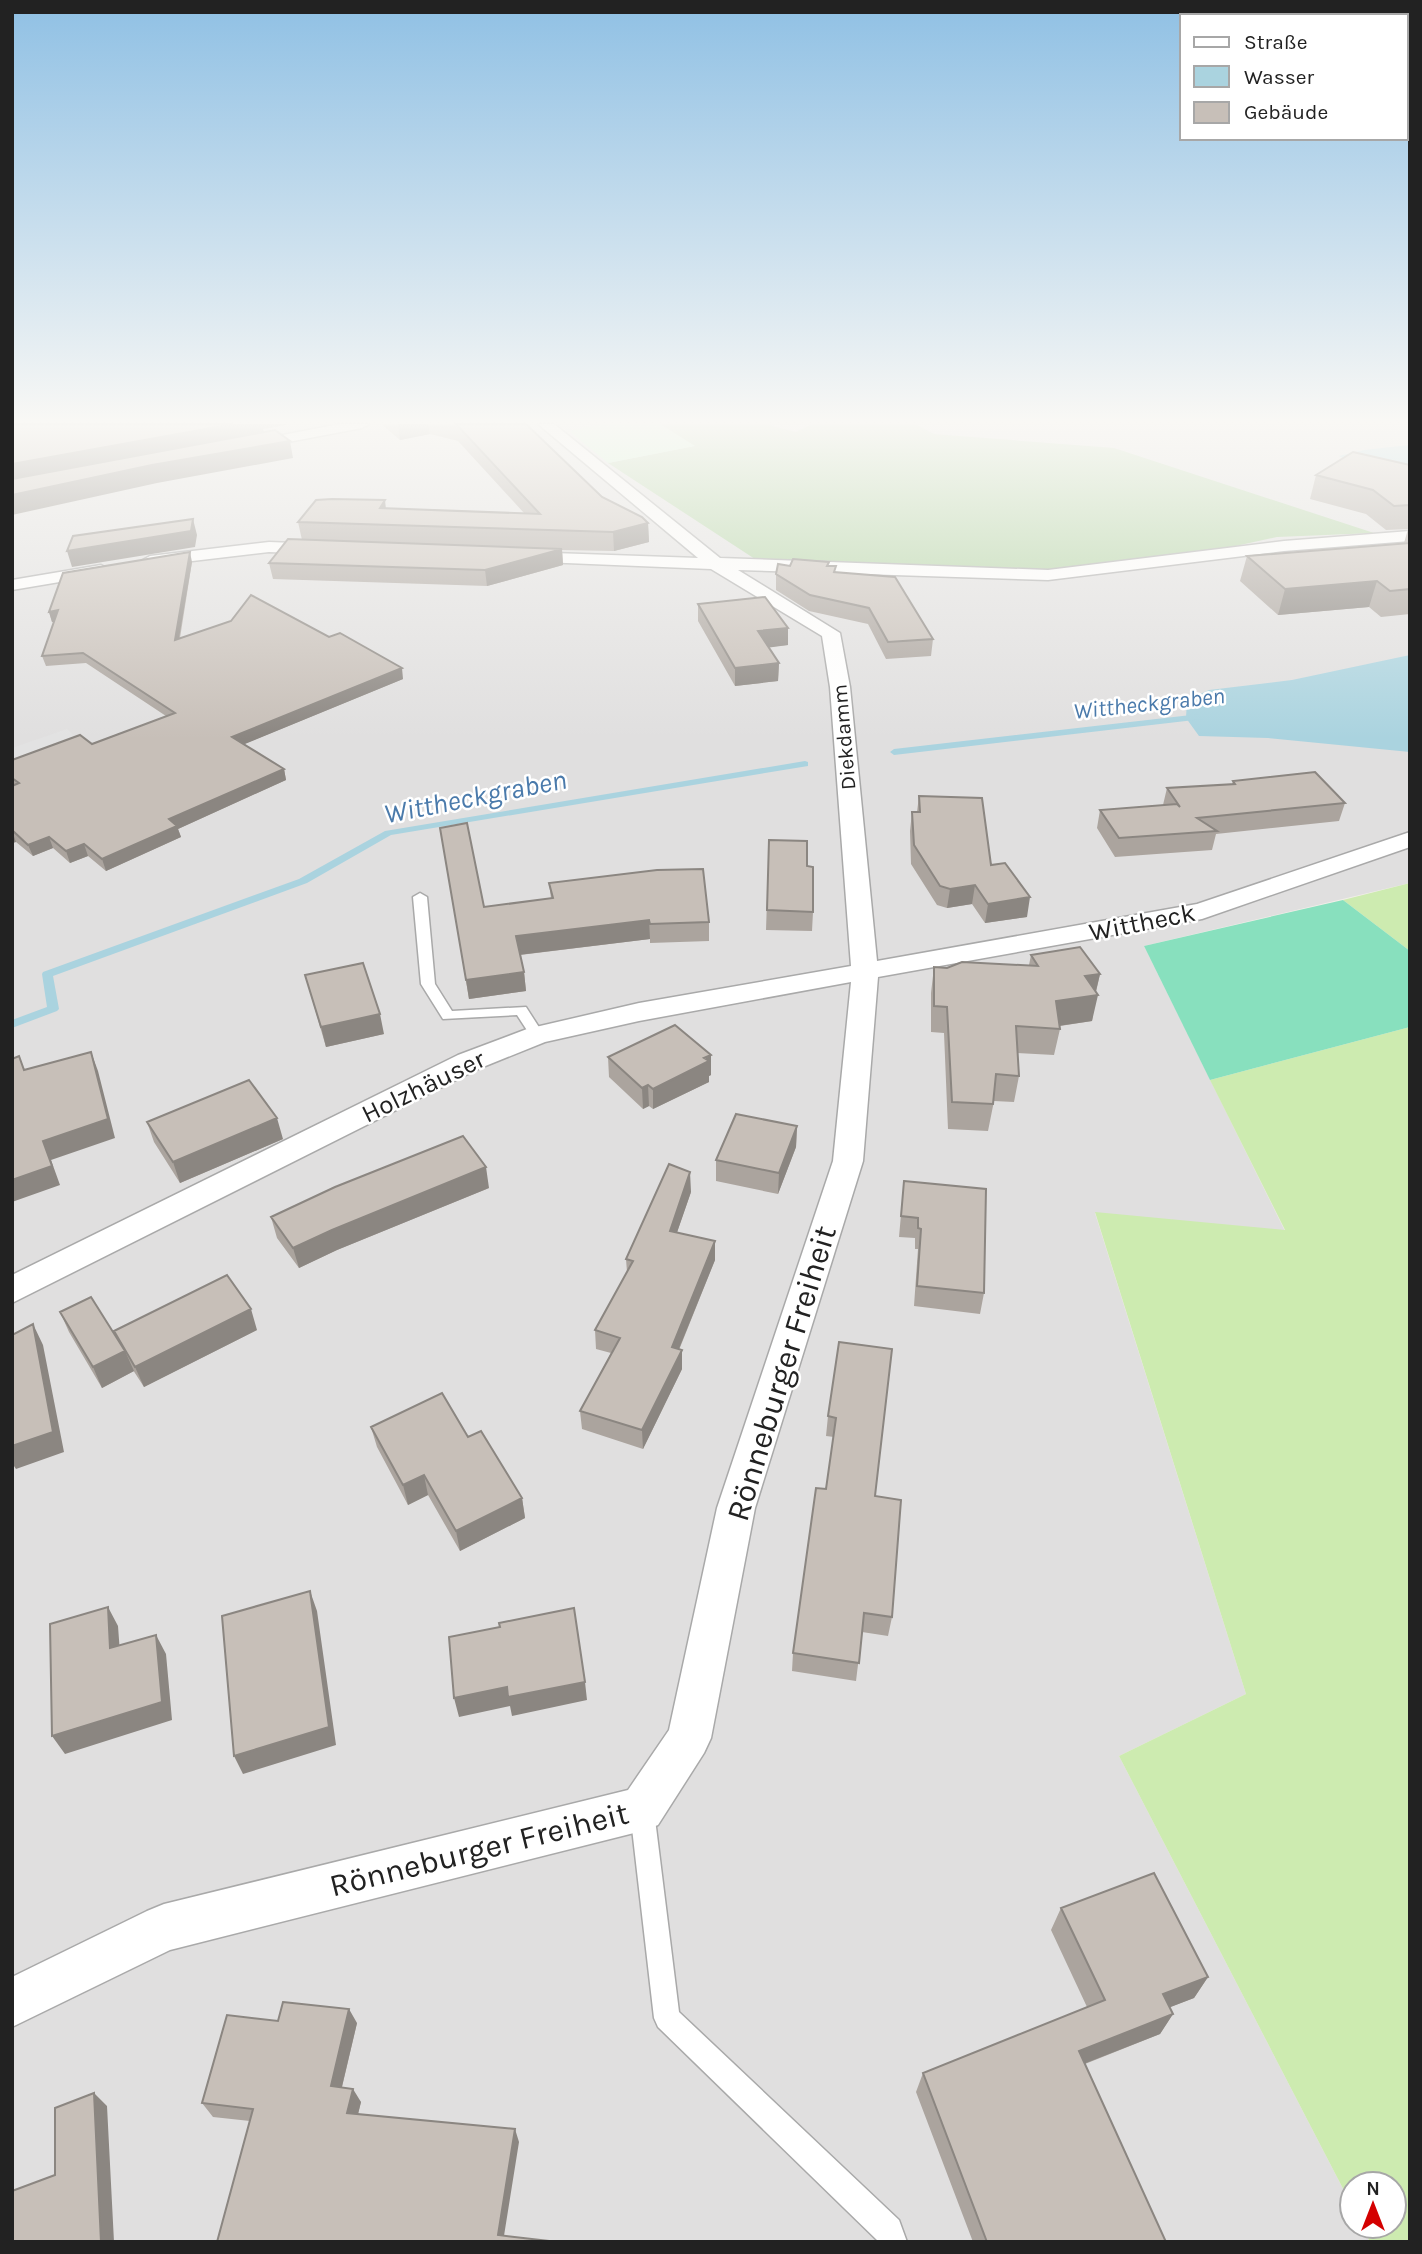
<svg xmlns="http://www.w3.org/2000/svg" width="1422" height="2254" font-family="Karla,sans-serif">
<rect width="100%" height="100%" fill="#f2efe9"/>
<path fill="#e0dfdf" d="M12 424H1410V883L1144 946 1285 1231 1095 1213 1246 1694 1119 1756 1352 2206V2226H1362L1370 2242H12Z"/>
<path fill="#cdebb0" d="M1410 883V951L1343 900Z
M1410 1027V2242H1370L1362 2226H1394V2184H1352V2206L1119 1756 1246 1694 1095 1212 1285 1230 1210 1080Z"/>
<path fill="#add19e" d="M660 424H765L796 432 812 424H915L934 434 1114 448 1374 533 1277 537 1195 555 1056 570 758 561 608 463 694 446Z"/>
<path fill="#c8facc" d="M601 424H660L695 446 608 463 569 431Z"/>
<path fill="#88e0be" d="M1343 900 1410 951V1027L1210 1080 1144 946Z"/>
<path fill="#e2e2e2" d="M67 729 76 737 12 761V748Z"/>
<path fill="#aad3df" d="M1410 445V465H1406L1350 462 1339 456 1364 450Z
M1410 655V752L1268 738 1199 736 1186 718 1187 700 1209 690 1292 680Z"/>
<g fill="none" stroke-linecap="round" stroke-linejoin="round">
<path fill="#aad3df" fill-rule="evenodd" d="M1200 714 1203 715V719L894 755 890 752 894 749Z
M805 761 808 762V766L391 835 307 883 53 976 59 1009 57 1011 12 1028V1020L47 1007 42 974 43 972 299 879 385 831Z"/>
<g stroke="#a9a9a9" stroke-width="3">
<path id="service" d="M420 893 427 897 435 984 452 1011 526 1007 544 1035 542 1038H532L517 1015 443 1019 421 984 413 897Z
M642 1799 650 1803 654 1811 679 2012 899 2220 907 2242H879L658 2027 654 2018 630 1811 634 1803Z"/>
</g>
<g stroke="#a9a9a9" stroke-width="3">
<path id="minor" d="M340 424H369L362 428 246 450 239 446 246 442Z
M538 424H554L720 558 1048 570 1284 541 1410 531V541L1284 551 1048 580 738 570 840 633 850 687 877 961 1197 904 1410 832V847L1202 919 878 977 863 1161 755 1508 711 1738 704 1753 658 1825 642 1831 170 1950 12 2027V1977L147 1911 164 1904 628 1790 669 1730 717 1508 833 1161 851 982 639 1021 545 1042 478 1069 12 1303V1275L458 1055 527 1029 639 1003 851 966 830 687 822 636 711 569 518 561 515 557 518 553 524 552 698 558Z
M269 542 320 544 329 549 320 554 269 552 150 566 141 561 150 556Z
M101 565 110 570 107 574 12 590V580Z"/>
</g>
<use href="#service" fill="#fff" fill-rule="evenodd"/>
<use href="#minor" fill="#fff" fill-rule="evenodd"/>
</g>
<path fill="#aba49e" d="M381 424H526L602 497 648 523 649 542 614 551 562 550 563 565 487 586 273 579 269 563 302 540 298 522 386 508 524 513 458 441 430 434 400 440Z
M1410 465V614L1381 617 1369 607 1278 615 1240 581 1247 556 1404 543 1408 529 1386 530 1366 514 1310 499 1316 475Z
M192 562 180 638 403 679 244 744 284 769 286 780 178 829 181 837 106 871 88 856 70 863 53 848 33 856 16 842 12 843V760L92 744 166 716 86 663 46 666 42 656 54 622H52L49 612Z
M790 566H828L933 639 931 656 886 659 868 624 809 611 776 590V574Z
M698 604 788 645 768 647 779 663 778 681 735 686 698 621Z
M1233 781 1345 803 1339 821 1216 834 1212 850 1115 857 1097 828 1100 810 1163 805 1167 788 1232 784Z
M919 796 991 865 1027 917 985 923 972 904 947 908 937 905 911 864 910 831 912 812H917Z
M769 840 807 866 813 912 812 931 766 930Z
M443 846 484 907 551 898 549 883 709 922V941L650 943V939L520 955 524 972 526 991 469 999Z
M1031 955 1100 974 1096 992 1092 1021 1060 1026V1029L1054 1055 1017 1053 1019 1076 1014 1102 994 1101 988 1131 948 1129 944 1033 931 1032V993L934 967 947 968 1029 965Z
M305 975 384 1034 326 1047Z
M608 1057 711 1075 709 1076V1082L653 1109 649 1106 643 1109 609 1077Z
M147 1122 283 1139 180 1183 154 1142Z
M797 1126 796 1147 778 1194 716 1181V1160Z
M904 1181 984 1293 980 1314 914 1306 918 1249H915V1238L899 1237Z
M489 1188 337 1250 299 1268 277 1238 271 1217Z
M691 1192 677 1232 715 1260 679 1350H682V1369L643 1449 582 1429 580 1411 611 1353 596 1349 595 1330 627 1272 626 1259Z
M60 1312 116 1337 257 1330 144 1387 133 1370 134 1371 102 1388 69 1332Z
M839 1342 875 1496 892 1617 888 1636 862 1632 856 1681 792 1671 793 1653 826 1489 834 1437 826 1436 828 1416Z
M371 1427 468 1437 522 1498 525 1518 460 1551 428 1495 408 1505 377 1447Z
M1061 1908 1208 1977 1194 1998 1170 2007 1173 2014 1160 2034 1085 2064 1166 2242H973L916 2092 923 2073 1087 2007 1051 1930Z
M278 2021 357 2023 342 2087 361 2102 358 2114 519 2142 217 2242 250 2121 213 2117 202 2103Z"/>
<path fill="#8b8681" d="M233 424H291L263 429 265 436 12 483V464Z
M398 424H428L430 434 400 440Z
M290 441 293 458 157 483 12 515V495L152 465Z
M385 500 387 519 380 508Z
M193 519 197 535 195 547 72 567 67 551Z
M648 523 649 542 614 551 613 532Z
M562 549 563 565 487 586 485 570Z
M190 552 192 562 177 650 175 640Z
M1377 581 1369 607 1278 615 1285 589Z
M58 610 61 621 52 622 49 612Z
M788 628V645L758 649V631Z
M779 663 778 681 735 686V668Z
M402 668 403 679 235 748 232 737Z
M284 769 286 780 178 829 181 837 106 871 102 859 169 819Z
M12 831 16 842 12 843Z
M49 837 53 848 33 856 28 845Z
M84 844 88 856 70 863 66 851Z
M975 885 972 904 947 908 950 889Z
M1030 897 1027 917 985 923 988 904Z
M649 920 650 939 518 955 516 936Z
M524 972 526 991 469 999 466 980Z
M1100 974 1095 995H1098L1092 1021 1051 1027 1056 1001 1085 976Z
M380 1014 384 1034 326 1047 321 1027Z
M91 1052 98 1071 115 1138 51 1160 60 1185 12 1202V1180L43 1141Z
M711 1055V1075L709 1076V1082L653 1109V1089Z
M648 1085 649 1106 643 1109 642 1088Z
M277 1118 283 1139 180 1183 173 1162Z
M797 1126 796 1147 778 1194 779 1173Z
M486 1167 489 1188 337 1250 299 1268 293 1248 332 1230Z
M690 1172 691 1192 671 1250 670 1231Z
M715 1241V1260L672 1366V1347Z
M251 1309 257 1330 144 1387 135 1367Z
M33 1324 43 1345 64 1452 16 1469 12 1463V1446Z
M682 1350V1369L643 1449 642 1430Z
M125 1351 134 1371 102 1388 93 1367Z
M424 1475 428 1495 408 1505 403 1485Z
M522 1498 525 1518 460 1551 456 1531Z
M310 1591 317 1611 336 1745 243 1774 234 1756Z
M108 1607 118 1626 121 1667 110 1648Z
M156 1635 166 1654 172 1720 65 1754 52 1736Z
M585 1682 587 1700 512 1716 510 1706 459 1717 454 1698 507 1687Z
M1208 1977 1194 1998 1150 2015 1163 1994Z
M349 2009 357 2023 339 2099 331 2086Z
M1173 2014 1160 2034 1068 2070 1079 2051Z
M353 2089 361 2102 355 2126 347 2113Z
M94 2093 107 2106 114 2242H101Z
M515 2129 519 2142 503 2242 498 2235Z"/>
<path fill="#c7bfb8" stroke="#8b8681" stroke-width="2" d="M12 424H233L12 464Z
M456 424H526L602 497 642 517 648 523 613 532 298 522 316 500 332 499 385 500 380 508 540 514Z
M275 430 290 441 152 465 12 495V479Z
M1353 452 1410 465V505L1394 506 1373 490 1316 475Z
M193 519 191 531 67 551 73 536Z
M288 539 562 549 485 570 269 563Z
M1410 543V589L1390 591 1377 581 1285 589 1247 556Z
M190 552 175 640 231 621 251 595 329 637 340 633 402 668 232 737 284 769 169 819 177 826 102 859 84 844 66 851 49 837 28 845 12 830V786L19 783 12 778V760L80 735 92 744 175 713 83 653 42 656 58 610 49 612 63 573Z
M793 559 829 562 827 566H836L834 572 895 577 933 639 888 642 869 608 810 595 776 574 778 564 790 566Z
M765 597 788 628 758 631 779 663 735 668 698 604Z
M1315 772 1345 803 1197 818 1217 831 1119 838 1100 810 1177 804 1180 807 1167 788 1235 784 1233 781Z
M919 796 982 798 991 865 1005 863 1030 897 988 904 975 885 950 889 940 886 914 845 912 812H920Z
M467 823 484 907 553 898 549 883 657 870 703 869 709 922 650 924 649 920 516 936 524 972 466 980 440 828Z
M769 840 807 841V866L813 867V912L767 910Z
M1080 947 1100 974 1085 976 1098 995 1056 1001 1060 1029 1016 1026 1019 1076 996 1074 993 1104 952 1102 947 1007 934 1006V967L947 968 962 962 1038 966 1031 955Z
M363 963 380 1014 321 1027 305 975Z
M675 1025 711 1055 704 1058 709 1061 653 1089 648 1085 642 1088 608 1057Z
M91 1052 108 1119 43 1141 52 1166 12 1180V1059L19 1056 24 1070Z
M249 1080 277 1118 173 1162 147 1122Z
M736 1114 797 1126 779 1173 716 1160Z
M463 1136 486 1167 332 1230 293 1248 271 1217 335 1187Z
M669 1164 690 1172 670 1231 715 1241 672 1347 682 1350 642 1430 580 1411 620 1338 595 1330 633 1261 626 1259Z
M904 1181 986 1189 984 1293 917 1286 921 1229 918 1228V1218L901 1216Z
M227 1275 251 1309 135 1367 114 1331Z
M91 1297 125 1351 93 1367 60 1312Z
M33 1324 53 1432 12 1446V1335Z
M839 1342 892 1349 875 1496 901 1500 892 1617 864 1613 859 1663 793 1653 816 1488 826 1489 836 1418 828 1416Z
M442 1393 468 1437 481 1431 522 1498 456 1531 424 1475 403 1485 371 1427Z
M310 1591 329 1727 234 1756 222 1616Z
M108 1607 110 1648 156 1635 162 1702 52 1736 50 1624Z
M574 1608 585 1682 508 1697 507 1687 454 1698 449 1637 500 1627 499 1623Z
M1154 1873 1208 1977 1163 1994 1173 2014 1079 2051 1166 2242H987L923 2073 1105 2000 1061 1908Z
M283 2002 349 2009 331 2086 353 2089 347 2113 515 2129 498 2235 558 2242H217L253 2109 202 2103 227 2015 278 2021Z
M94 2093 101 2242H12V2191L55 2175V2108Z"/>
<linearGradient id="sky" x2="0" y2="1"><stop stop-color="#8fc0e4"/><stop offset="0.57" stop-color="#f9f8f5"/><stop offset="1" stop-color="#f9f8f5" stop-opacity="0"/></linearGradient>
<rect width="1422" height="739" fill="url(#sky)"/>
<g text-anchor="middle" stroke-width="5" stroke-linejoin="round" paint-order="stroke">
<g font-size="21" fill="#222" stroke="#fff">
<text transform="translate(844 737) rotate(-95)" y="7">Diekdamm</text>
</g>
<g font-size="23" font-style="italic" fill="#4a7aab" stroke="#fff">
<text transform="translate(1149 703) rotate(-6)" y="8">Wittheckgraben</text>
</g>
<g font-size="26" fill="#222" stroke="#fff">
<text transform="translate(1142 922) rotate(-11)" y="9">Wittheck</text>
<text transform="translate(423 1086) rotate(-26)" y="9">Holzhäuser</text>
</g>
<g font-size="28" font-style="italic" fill="#4a7aab" stroke="#fff">
<text transform="translate(475 796) rotate(-11)" y="10">Wittheckgraben</text>
</g>
<g font-size="32" fill="#222" stroke="#fff">
<text transform="translate(781 1373) rotate(-73)" y="11">Rönneburger Freiheit</text>
<text transform="translate(479 1849) rotate(-14)" y="11">Rönneburger Freiheit</text>
</g>
</g>
<rect width="1422" height="2254" fill="none" stroke="#222222" stroke-width="28"/>
<rect x="1180" y="14" width="228" height="126" fill="#ffffff" stroke="#a7a7a7" stroke-width="2"/>
<rect x="1194" y="37" width="35" height="10" fill="#ffffff" stroke="#a7a7a7" stroke-width="2"/>
<text x="1244" y="49" font-size="21" fill="#222222">Straße</text>
<rect x="1194" y="66" width="35" height="21" fill="#aad3df" stroke="#a7a7a7" stroke-width="2"/>
<text x="1244" y="84" font-size="21" fill="#222222">Wasser</text>
<rect x="1194" y="102" width="35" height="21" fill="#c7bfb8" stroke="#a7a7a7" stroke-width="2"/>
<text x="1244" y="119" font-size="21" fill="#222222">Gebäude</text>
<g transform="translate(1373 2205)"><circle r="33" fill="#ffffff" stroke="#a7a7a7" stroke-width="2"/>
<path d="M0-5L12 26L0 18L-12 26Z" fill="#d40000"/>
<text y="-10" font-size="19" font-weight="bold" text-anchor="middle" fill="#222222">N</text>
</g>
</svg>
